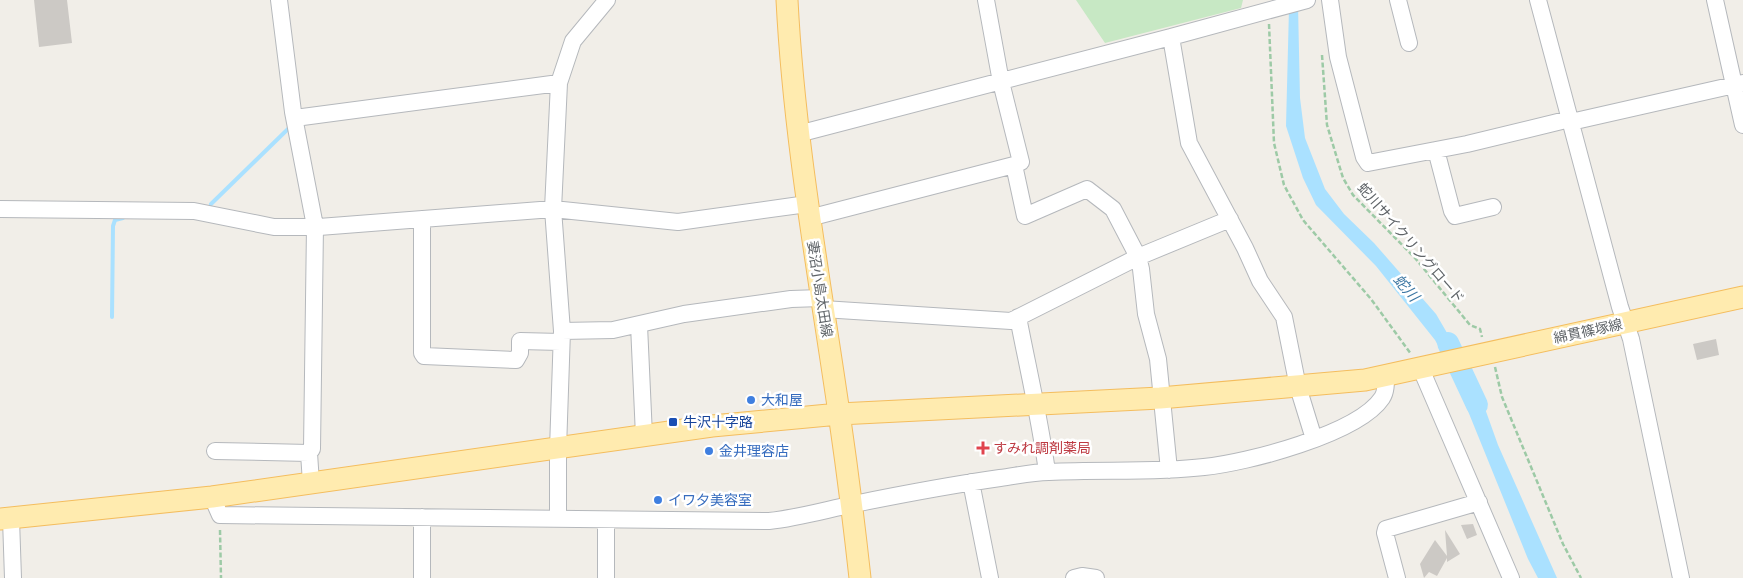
<svg xmlns="http://www.w3.org/2000/svg" width="1743" height="578" font-family="Poppins,'Noto Sans JP',sans-serif">
<rect width="100%" height="100%" fill="#f1eee8"/>
<path fill="#c7e8c4" d="M1076 0H1243L1241 8 1105 43Z"/>
<path fill="#aae1ff" d="M1298 5 1300 98 1305 138 1325 189 1344 214 1374 243 1436 314 1457 350 1442 353 1435 340 1376 266 1316 205 1303 178 1286 126 1289 8Z
M1473 375 1498 445 1557 578H1538L1528 559 1455 379Z"/>
<g fill="none" stroke-linecap="round" stroke-linejoin="round">
<path stroke="#aae1ff" stroke-width="4" d="M211 204 289 128
M112 317 113 226 115 220 123 218"/>
<path stroke="#aae1ff" stroke-width="22" d="M1448 343 1477 405"/>
</g>
<path fill="#ccc9c5" d="M34 0H67L72 43 39 47Z
M1716 339 1719 355 1697 360 1693 344Z
M1473 524 1477 535 1467 539 1461 525Z
M1445 530 1460 554 1447 562V558L1437 576 1429 572 1424 578 1420 564 1435 540 1447 556Z"/>
<g fill="none" stroke-linecap="round" stroke-linejoin="round">
<g stroke="#b5b8bc" stroke-width="18">
<path id="minor" d="M279 0 293 112 315 226 312 449 309 453
M986 0 1001 82 1021 162 1014 165 1025 216 1087 189 1113 209 1138 257 1141 269 1146 314 1158 359 1169 470
M1330 0 1338 57 1364 157 1368 163 1467 144 1570 119
M1398 0 1409 43
M1538 0 1620 307 1631 339 1681 578
M1715 0 1743 125
M1171 37 1307 0
M295 118 559 83
M1571 122 1743 83
M798 134 1171 37 1189 143 1245 248 1260 281 1284 317 1298 387 1314 439
M1436 150 1452 211 1455 216 1493 207
M0 209 194 211 274 227H319L553 209 678 222 807 204
M809 218 1014 165
M422 219V353L424 356 516 360 520 353V341L561 342
M823 309 1011 321 1138 257 1230 219
M1018 317C1028 369 1040 419 1047 472
M639 325 644 436
M562 331 613 330 684 314 791 299 821 298
M1421 369 1511 578
M215 451 309 453 311 483
M971 482 990 578
M212 497 220 515 769 521C798 518 825 510 854 504 903 494 951 485 1000 478 1016 476 1032 472 1049 472 1100 469 1152 473 1204 467 1246 463 1358 434 1382 398 1386 392 1386 384 1386 376
M422 517V578
M11 519 13 578
M558 519V449L562 331 553 209 559 83 573 41 607 0
M606 520V578
M1074 578 1082 576 1096 578
M1397 578 1385 533 1386 529 1479 502"/>
</g>
<g stroke="#f4bd5e" stroke-width="23">
<path id="major" d="M787 0C794 139 819 275 839 413 847 468 854 523 860 578
M0 519 212 497 712 426 839 414 1160 398 1365 380 1743 297"/>
</g>
<path stroke="#9dcaa6" stroke-width="2.5" stroke-dasharray="5 2.5" stroke-linecap="butt" d="M1269 24 1274 143 1284 185 1303 220 1371 299 1411 354
M1322 55 1327 125 1343 178 1353 195 1415 258 1470 325 1480 329 1482 337
M1495 367 1502 397 1563 544 1581 578
M220 530 221 578"/>
<use href="#minor" stroke="#fff" stroke-width="16"/>
<use href="#major" stroke="#ffebaf" stroke-width="21"/>
</g>
<g fill="#3f7fe0" stroke="#fff" stroke-width="2">
<circle cx="751" cy="400" r="5"/>
<circle cx="709" cy="451" r="5"/>
<circle cx="658" cy="500" r="5"/>
</g>
<rect fill="#1a4fb4" stroke="#fff" stroke-width="2" x="668" y="417" width="10" height="10" rx="2.5"/>
<path fill="#e0444e" stroke="#fff" stroke-width="2" d="M980.5 440.5h5v5h5v5h-5v5h-5v-5h-5v-5h5z"/>
<g text-anchor="middle" stroke-width="5" stroke-linejoin="round" paint-order="stroke">
<g font-size="14" fill="#5f6468" stroke="#fff">
<text transform="translate(1411 243) rotate(49)" y="5">蛇川サイクリングロード</text>
<text transform="translate(820 289) rotate(81)" y="5">妻沼小島太田線</text>
<text transform="translate(1588 331) rotate(-12)" y="5">綿貫篠塚線</text>
</g>
<g font-size="14" fill="#366cbe" stroke="#fff" text-anchor="start">
<text x="761" y="405">大和屋</text>
<text x="719" y="456">金井理容店</text>
<text x="668" y="505">イワ夕美容室</text>
</g>
<g font-size="14" fill="#164399" stroke="#fff" text-anchor="start">
<text x="683" y="427">牛沢十字路</text>
</g>
<g font-size="14" fill="#be3a42" stroke="#fff" text-anchor="start">
<text x="993" y="453">すみれ調剤薬局</text>
</g>
<g font-size="15" font-style="italic" fill="#3d77a3" stroke="#fff">
<text transform="translate(1406 288) rotate(49)" y="5">蛇川</text>
</g>
</g>
</svg>
